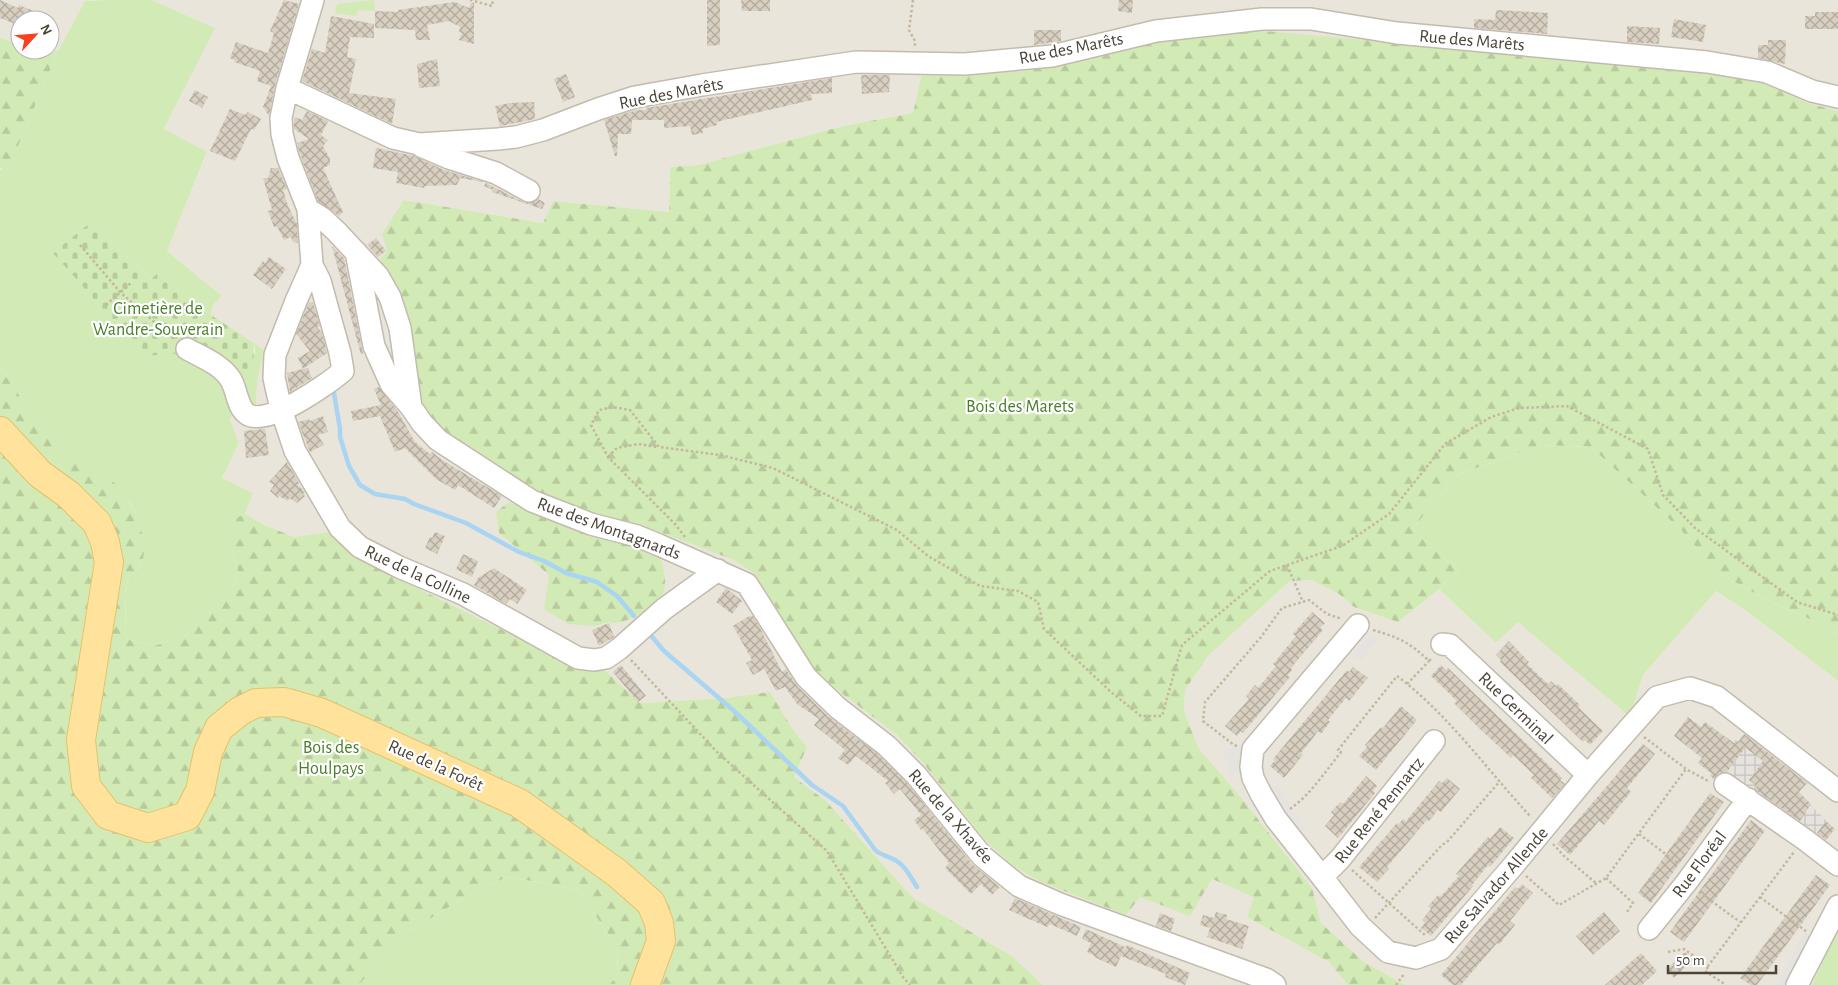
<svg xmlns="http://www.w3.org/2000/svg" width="1838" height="985" font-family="'Alegreya Sans',sans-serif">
<defs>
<pattern id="industrial-grid" width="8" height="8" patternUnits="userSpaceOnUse" patternTransform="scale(1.25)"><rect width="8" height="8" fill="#e6e2dd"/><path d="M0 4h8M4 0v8" fill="none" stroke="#c7c3be"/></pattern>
<pattern id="forest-firs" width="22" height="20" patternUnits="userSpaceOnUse" patternTransform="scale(1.25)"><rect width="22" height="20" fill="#d2eab5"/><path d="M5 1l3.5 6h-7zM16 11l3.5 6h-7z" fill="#b6ca9c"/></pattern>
<pattern id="cemetery-stones" width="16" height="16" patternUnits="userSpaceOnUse" patternTransform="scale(1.25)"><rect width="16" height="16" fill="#d2eab5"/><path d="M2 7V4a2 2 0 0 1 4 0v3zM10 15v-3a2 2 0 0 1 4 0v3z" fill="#b6ca9c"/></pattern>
<pattern id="building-cross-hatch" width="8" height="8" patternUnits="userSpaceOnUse" patternTransform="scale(1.25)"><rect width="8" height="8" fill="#d8cfc1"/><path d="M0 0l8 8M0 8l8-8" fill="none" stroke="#b1aa9e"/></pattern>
</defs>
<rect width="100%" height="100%" fill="#f6f3ec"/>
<path fill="#eae5da" d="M0 0H104L85 1 58 51 50 49V20H20V43L0 38Z
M152 0H1838V111L1808 103 1252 30 1160 42 1030 70 969 75 921 76 913 113 843 126 698 165 670 167 669 212 553 201 543 223 404 200 387 251 380 259 412 333 417 380 577 508 499 533 549 575 595 626 609 622 579 528 583 509 657 531 735 560 755 574 814 669 836 689 897 735 923 763 1140 897 1212 879 1255 897 1247 917 1329 962 1351 985H1043L1012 956 912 897 826 801 794 777 807 747 794 731 770 692 726 698 640 703 605 670 586 671 354 557 329 532 294 537 265 525 245 514 253 493 222 478 239 443 230 420 235 408 256 406V382L259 367 265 351 211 315 213 305 222 296 167 251 207 153 164 129 215 28Z
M1311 580 1339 594 1354 607 1398 622 1439 589 1496 643 1518 621 1630 717 1643 675 1716 591 1748 612 1838 681V985H1407L1403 984 1364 962 1321 923 1312 888 1239 795 1199 749 1184 711 1185 690 1208 656 1290 581Z"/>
<path fill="url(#industrial-grid)" d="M1736 740 1781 774 1834 829 1824 843 1779 811 1754 790 1719 783 1710 776Z"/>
<path fill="#d2eab5" d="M104 0H152L215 28 164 129 207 152 167 251 222 296 213 305 211 315 157 274 151 279 90 223 183 352 255 354 254 343 265 351C258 370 256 386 256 406L235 408 230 420 239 443 222 478 253 493 245 514 230 522V542L239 574 228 594 184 636 154 646 126 639 125 593 129 576C132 574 137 571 139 568 151 550 139 520 130 502L61 470 49 460 55 452 29 409 0 368V169L7 171 58 51 85 1Z
M374 0 375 11 358 10 356 16 335 13 337 4Z
M1541 445 1591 447 1680 529 1720 574 1773 603 1817 622 1838 635V681L1748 612 1716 591 1643 675 1630 717 1518 622 1496 643 1439 589 1458 571 1413 528 1459 474Z
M507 877 545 883 580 891 618 950 617 976 609 985H359L399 938 465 897Z
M1838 929V985H1812Z"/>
<path fill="url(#forest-firs)" d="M1252 30 1691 69 1763 83 1808 103 1838 111V635L1817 622 1773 603 1720 574 1680 529 1591 447 1541 445 1459 474 1413 528 1458 571 1439 589 1398 622 1354 607 1339 594 1311 580 1290 581 1208 656 1185 690 1184 711 1199 749 1239 795 1312 888 1321 923 1364 962 1403 984 1407 985H1348L1329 962 1247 917 1254 897 1212 879 1190 916 1140 897 1126 915 1041 882 1014 866 985 840 923 763 897 735 836 689 814 669 755 574 734 560 657 531 583 509 579 527 631 544 661 558C664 572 668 583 662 596 658 606 620 628 609 622L595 626 568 624 544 609 549 575 499 533 496 512 509 502 574 526 577 508 523 485 448 435 433 422 426 411 420 394 412 333 380 259 387 251 382 234 404 200 543 223 553 201 669 212 670 167 698 165 843 126 913 113 921 76 969 75 1030 70 1160 42Z
M0 38 20 43V50L50 49 58 51 7 172 0 168Z
M0 368 29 409 57 443 55 452 49 460 61 470 73 461C88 466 105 473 117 485 133 501 155 548 138 569 136 572 132 574 129 576L125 593 126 639 154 646 184 636 228 594 239 574 230 542V521L245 514 265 525 294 537 329 532 354 557 586 671 605 670 640 703 726 698 770 692 794 731 807 747 794 777 826 801 912 897 1012 956 1043 985H609L617 976 618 950 580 891 545 883 507 877 465 897 399 938 359 985H0Z"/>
<path fill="url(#cemetery-stones)" d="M90 223 151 279 157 274 211 315 254 343 253 368 240 372 210 351 145 356 53 253Z"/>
<path fill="#e5e3e0" d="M1369 634 1378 640 1361 661 1353 655Z
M1252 741 1245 771 1231 776 1222 751Z
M1278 784 1305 831 1296 837 1267 790Z
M1805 932 1814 938 1790 985H1776Z"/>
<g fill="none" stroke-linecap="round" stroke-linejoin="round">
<path stroke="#a9d4f2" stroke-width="4.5" d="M333 387 340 429V437L349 466 360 485 375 494 405 499 414 504 466 523 519 552 544 561 566 573 597 582 617 596 634 616
M648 632 664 651 733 710 812 785 843 806 876 851C882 855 889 857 895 860 905 865 911 878 917 887"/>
</g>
<path fill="url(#building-cross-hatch)" d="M0 0 18 8 19 5 55 20H20V26L0 18Z
M284 0 299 4 275 85 269 116 263 107 271 86 257 81 260 71 234 62 235 60 230 58 236 42 268 53 274 33 270 31Z
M707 0H720V45L707 46Z
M741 0H770V11H742Z
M1119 0H1133L1132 13 1118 11Z
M455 2 469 8 471 3H474V44L459 40 462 33 459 32 460 27 449 21 427 25 430 40H416L415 30 375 28V11L398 12V10Z
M1496 10 1548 13 1547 34 1474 28V19L1495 20Z
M1815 12H1838V29H1805V16H1815Z
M331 16 374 24V38L350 37 347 57 356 59 349 93 396 99 392 124 302 81 312 49 325 53Z
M1674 19 1706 25 1703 42 1671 37Z
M1627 26 1660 28 1659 44 1627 42Z
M1034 30H1061V41L1034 45Z
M1768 40H1786L1785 64 1758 58V45H1768Z
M437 59 440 86 419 88 417 64Z
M566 74 575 97 563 102 554 79Z
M861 75H890L889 92 862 94Z
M832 78V93L811 94 812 100 716 122 717 125 702 129 703 133 692 135 690 126 664 128V120H632L631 134H618L617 156H615L604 120 637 110H646V108Z
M195 90 208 97 202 108 189 101Z
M534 102 535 119 500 126 495 106 510 103Z
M230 109 245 115 248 112 261 119 254 130 251 129 235 161 210 151Z
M307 111 328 121 321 135 328 140 323 146 330 159V165L323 168 343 212 339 216 318 201 300 154 297 143 309 139 294 129V120L295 117 302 120Z
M376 148 414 156 444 170 484 182 460 178 457 185 425 186 424 188 396 183 398 172 373 168Z
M271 168H278L287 189 283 190 288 206 297 224 298 243 293 242 291 237 284 240 277 226 274 227 268 211 272 210 263 178H268Z
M486 183 523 202 530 203 538 199 545 203 542 209 492 192 493 190 484 186Z
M376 238 386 251 378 257 367 245Z
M332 246 344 258 363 353 361 355Z
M269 257 286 269 272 289 253 275 263 261 265 263Z
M309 302 313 303 320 326 317 327 322 333 327 353 303 369 308 368 312 378 290 392 287 373 303 369 298 358 310 351 296 334Z
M379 387 397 410 415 442 430 454 432 452 442 460 502 496 494 508 458 485 455 490 436 479 405 448 395 452 380 416 353 421 351 411 381 405 374 389Z
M323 416 328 432 318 435 324 445 310 452 298 422 309 419 310 421Z
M265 429 269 455 246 458 244 431Z
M287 462 299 483 298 485 305 492 303 494 305 496 297 503 289 498 288 501 279 496 278 498 270 491 274 485 269 482Z
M435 532 445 536 437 554 425 548 430 537 432 538Z
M463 554 478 561 472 577 456 569Z
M494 568 527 590 517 604 510 599 506 604 474 585 478 578Z
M726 588 742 601 732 614 716 602Z
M1312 612 1325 623 1320 628 1323 630 1291 668 1292 670 1288 675 1290 677 1243 733 1241 731 1237 736 1225 726 1249 699 1246 696 1255 685 1258 688 1276 666 1273 664 1296 636 1293 634Z
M749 616H753L758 624 782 672 786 669 797 686 829 717 879 755 907 783 972 864 1000 887 992 895 981 884 971 894 945 868 949 863 922 828 921 830 914 820 921 815 900 789 894 794 885 783 888 781 856 756 848 765 838 758 845 750 814 725 819 719 797 704 785 687 776 691 764 669 753 675 746 663 752 660 733 626Z
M609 623 614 637 599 646 592 630Z
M1509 641 1529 662 1527 664 1548 684 1551 681 1556 686 1558 684 1580 705 1578 707 1603 731 1590 745 1585 740 1583 742 1500 662 1501 660 1496 655Z
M621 665 646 696 638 702 613 672Z
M1441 665 1446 670 1448 668 1562 778 1560 780 1565 784 1552 798 1531 778 1534 775 1513 755 1511 758 1480 729 1454 703 1457 701 1431 676Z
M1353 667 1368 678 1349 701 1346 698 1328 720 1330 722 1321 734 1318 731 1310 742 1301 753 1303 755 1284 778 1270 766 1275 760 1273 759 1347 670 1349 672Z
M1401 706 1417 720 1376 770 1359 756 1367 747 1365 745 1381 727 1382 729Z
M1688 717 1701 727 1705 722 1734 743 1736 740 1745 748 1727 772 1719 773 1714 779 1710 776 1712 774 1698 763 1702 758 1674 736Z
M1744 734 1807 783 1799 792 1811 804 1800 821 1757 791 1755 789 1757 786 1749 780 1763 761 1738 742Z
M1643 744 1655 754 1627 788 1631 792 1604 825 1599 821 1570 855 1557 844Z
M1366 776 1377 786 1373 791 1375 793 1338 838 1325 826 1334 815 1331 812 1340 802 1343 804Z
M1447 778 1460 789 1441 812 1438 810 1429 821 1427 820 1387 867 1389 869 1377 882 1359 867 1397 823 1398 825 1403 819 1406 821 1439 781 1442 783Z
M1710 793 1724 802 1651 903 1638 893Z
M1751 820 1765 831 1684 942 1670 932Z
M1826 821 1835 829 1826 840 1817 833Z
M1500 827 1514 838 1490 867 1488 865 1472 885 1473 886 1431 936 1421 928 1425 923 1422 920 1431 909 1428 906 1429 905 1438 895 1440 897 1459 876 1456 874 1488 837 1490 839Z
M1816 875 1830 885 1757 985H1751L1740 978Z
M1522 884 1533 893 1510 921 1515 925 1499 945 1497 943 1461 985H1453L1441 975 1515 887 1518 889Z
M1015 898 1081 927 1077 936 1050 924 1047 927 1009 910Z
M1216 912 1227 915 1226 919 1249 926 1242 949 1207 937 1210 928 1200 925 1203 915 1214 918Z
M1604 912 1620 931 1593 955 1576 936Z
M1160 913 1175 919 1171 931 1156 926Z
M1086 929 1125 947 1122 955 1127 945 1190 973 1185 985 1165 977 1166 974 1121 956 1116 967 1094 957 1095 956 1087 952 1091 943 1082 939Z
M1685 952 1693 960 1674 978 1667 969Z
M1641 953 1657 971 1642 985H1605Z"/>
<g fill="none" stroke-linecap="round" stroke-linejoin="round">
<g stroke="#c2bbae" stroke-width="24">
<path id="minor" d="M313 0 287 88 281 118 282 134 288 158 308 209 312 265 296 301 275 355 274 378 281 409 295 451 340 528 360 547 399 567 463 594 578 658 594 660 606 658 619 649 664 609 718 570
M287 88 393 138 419 144 498 139 516 137 543 130 598 109 635 97 702 85 856 62 965 64 1052 56 1156 31 1262 19H1311L1397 33 1707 62 1767 72 1812 91 1838 97
M421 146 449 158 496 173 529 191
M308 209 322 218 336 231 378 276 390 297 400 328 411 407 422 423 438 440 532 501 591 524 637 536 659 545 747 584 806 677 838 708 887 746 916 775 982 856 1019 886 1060 904 1266 979 1275 985
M356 252 374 346 391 384 411 407
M187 349C202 357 222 365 231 380 237 390 237 407 247 414 266 428 328 384 343 371L340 353 320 281 312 265
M1358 625 1253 749 1251 767 1253 778 1261 794 1276 819 1322 877 1360 926 1388 952 1416 958 1441 949 1513 866 1588 775 1657 697 1690 688 1717 697 1838 791
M1442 644 1450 645 1588 775
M1725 784 1804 839 1838 865
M1322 877 1340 859 1434 741
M1649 929 1686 883 1748 799
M1797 985 1838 906"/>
</g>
<g stroke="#e6c16a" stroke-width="30">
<path id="major" d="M0 431 40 474 69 495 97 523 105 542 109 562 81 740 86 786 108 815 148 828 187 816 200 791 208 752 219 728 240 711 256 703 284 702 322 713 519 803 617 873 651 903 659 923 661 941 645 985"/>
</g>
<path stroke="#c4b79f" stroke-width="2.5" stroke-dasharray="2.5 2.5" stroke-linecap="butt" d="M470 0 492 6 493 0
M913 0 909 30 915 41V47
M80 245 121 293 174 339
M106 305 132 282
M608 457 617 448 638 444 657 447
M685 537 675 524 608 457 591 425 599 410 613 407 630 410 659 447 720 455 773 468 897 530 928 556 980 586 1018 591 1038 602 1044 629 1111 692 1141 716H1162L1182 645 1270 571 1342 546 1389 514 1445 444 1491 417 1519 408 1567 406 1648 449 1663 495 1695 528 1797 602 1838 615
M1287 565 1303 602
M1373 630C1400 638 1409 642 1429 661L1432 658
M631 660 718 753 827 851 903 977 910 985
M1407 684 1429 661
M1644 737 1686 769 1710 782
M1237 746 1234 745 1203 721 1205 702 1261 637 1282 608 1309 600 1327 614 1342 619
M1290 809C1310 795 1325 772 1341 752L1338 750 1397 676C1449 715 1487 770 1531 817
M1639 834 1679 864
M1553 844 1564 856 1597 884
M1352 870 1426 936
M1526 876 1559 905 1606 878 1686 769
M1606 878 1633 903 1627 912
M1699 892 1740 922
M1760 897 1807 932
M1375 918 1442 845 1447 842 1500 781
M1668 952 1684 949 1708 966 1794 852
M1708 967 1705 971 1726 985
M1396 985 1404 974"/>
<use href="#minor" stroke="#fff" stroke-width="21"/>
<use href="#major" stroke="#ffe39c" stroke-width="28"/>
</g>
<g text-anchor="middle" stroke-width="4.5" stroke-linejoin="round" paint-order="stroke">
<g font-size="18" fill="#4b4439" stroke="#fff">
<text transform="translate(1472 40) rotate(5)" y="6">Rue des Marêts</text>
<text transform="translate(1071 48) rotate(-11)" y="6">Rue des Marêts</text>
<text transform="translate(671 93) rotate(-11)" y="6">Rue des Marêts</text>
<text transform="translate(609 528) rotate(20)" y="6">Rue des Montagnards</text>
<text transform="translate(418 574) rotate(25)" y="6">Rue de la Colline</text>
<text transform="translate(1516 708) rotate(44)" y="6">Rue Germinal</text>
<text transform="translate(436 765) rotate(24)" y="6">Rue de la Forêt</text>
<text transform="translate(1379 810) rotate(-51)" y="6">Rue René Pennartz</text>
<text transform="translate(951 816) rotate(49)" y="6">Rue de la Xhavée</text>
<text transform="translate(1699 864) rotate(-53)" y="6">Rue Floréal</text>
<text transform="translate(1496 885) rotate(-49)" y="6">Rue Salvador Allende</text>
</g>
<g font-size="18" fill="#4a7f2a" stroke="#fff">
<text x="158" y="314">Cimetière de<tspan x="158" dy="21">Wandre-Souverain</tspan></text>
<text x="1020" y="412">Bois des Marets</text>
<text x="331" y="753">Bois des<tspan x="331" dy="21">Houlpays</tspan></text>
</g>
</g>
<g transform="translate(35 35) rotate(64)"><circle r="24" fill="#ffffff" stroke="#b7b4b0"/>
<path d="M0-4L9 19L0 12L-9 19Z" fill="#fc3f1d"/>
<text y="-8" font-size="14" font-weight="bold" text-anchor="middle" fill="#4b4439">N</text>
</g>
<path d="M1668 965v8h108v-8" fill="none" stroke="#4b4439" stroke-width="2.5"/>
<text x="1676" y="965" font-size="15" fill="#4b4439" stroke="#ffffff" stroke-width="4" paint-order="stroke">50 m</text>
</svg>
